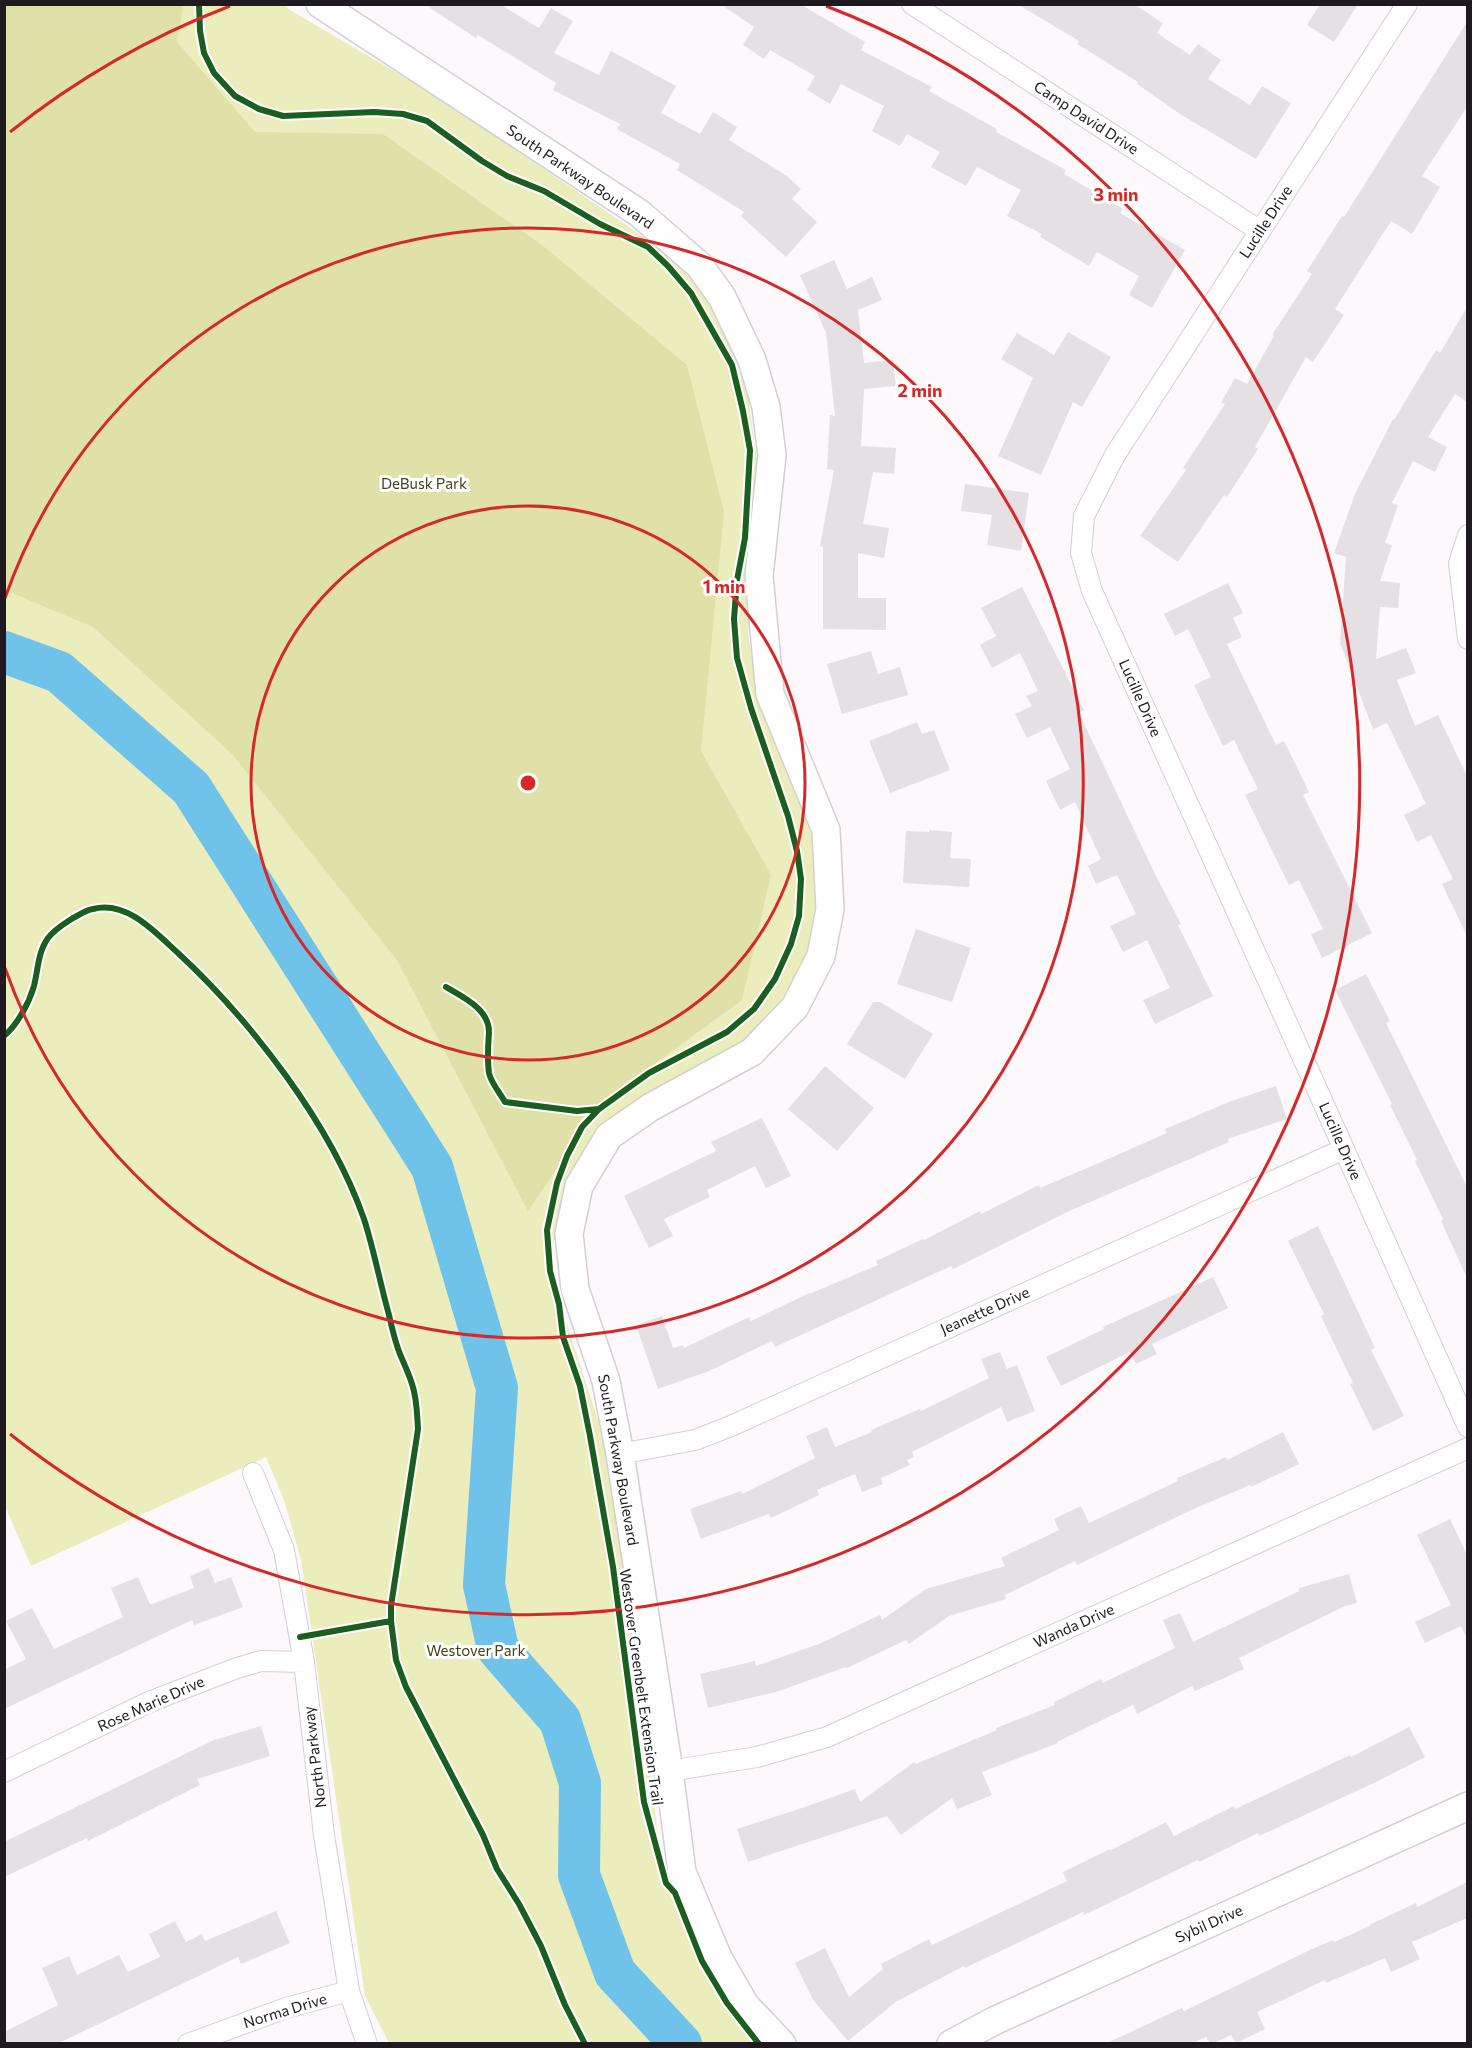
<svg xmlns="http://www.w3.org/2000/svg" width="1472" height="2048" font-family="Commissioner,sans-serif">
<rect width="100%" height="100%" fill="#fdf8fc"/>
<path fill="#ebedbd" d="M4 5H284L290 10 445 101 629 227 697 277 735 359 748 396 758 469 753 524 748 634 756 682 813 828 821 879 809 953 766 1026 704 1064 592 1143 565 1180 556 1238 545 1255 601 1430 636 1642 661 1864 734 2012 766 2043H389L365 1996 301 1560 284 1500 266 1457 31 1566 5 1506Z"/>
<path fill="#dfe1a9" d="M4 5H183L177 42 255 132 383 134 542 245 687 365 724 512 701 751 771 875 742 1000 601 1103 528 1211 397 960 232 754 93 627 5 590Z"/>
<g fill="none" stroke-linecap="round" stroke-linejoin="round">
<path stroke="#6fc2e9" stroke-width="42" d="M4 652 59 672 191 788 432 1167 497 1388 484 1585 498 1649 560 1720 580 1783 579 1875 615 1973 681 2044"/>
</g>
<path fill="#e4e0e4" d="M424 4H500L539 28 551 8 573 21 554 53 599 75 611 51 676 86 661 113 700 134 713 112 737 127 729 140 787 176 801 189 792 199 817 222 786 257 741 216 744 212 677 170 680 164 617 129 620 124 553 90 556 83 478 35 476 38Z
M720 4H800L865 42 861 50 932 87 929 91 997 129 996 132 1066 170 1064 174 1123 209 1120 213 1185 250 1152 308 1129 295 1139 276 1097 252 1089 266 1040 237 1042 234 1007 216 1021 190 977 167 966 186 931 167 940 152 907 134 900 146 872 131 884 106 841 84 830 104 807 90 815 76 770 50 764 59 743 45 754 27Z
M1017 4H1134L1163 23 1157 33 1190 55 1198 44 1221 60 1208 79 1250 105 1262 86 1291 103 1256 159 1183 116 1137 84 1138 82 1077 44 1079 41Z
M1320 4H1358L1334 42 1307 25Z
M1467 22V107L1422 176 1440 187 1412 234 1391 221 1335 309 1344 315 1313 362 1306 357 1255 447 1258 449 1227 497 1224 495 1178 562 1140 536 1186 470 1183 468 1225 404 1221 403 1235 378 1247 384 1274 336 1272 335 1312 274 1307 271 1342 216 1344 217Z
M834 260 847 289 872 277 882 300 858 310 864 363 893 360 896 386 864 389 861 446 896 448 894 474 873 472 863 524 889 528 884 558 858 553V598H886V630L823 629V547L820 546 834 470 827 469 830 415 835 416 826 333 800 275Z
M1467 307V402L1455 394 1428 437 1447 447 1435 472 1413 461 1392 503 1398 505 1385 543 1392 545 1380 581 1400 583 1398 608 1380 607 1376 659 1406 648 1416 673 1397 680 1415 726 1438 715 1467 776V936L1442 884 1453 879 1431 835 1417 842 1404 815 1426 804 1387 723 1373 729 1340 643 1346 557 1334 553 1355 494 1393 419 1394 420 1436 350 1440 353Z
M1068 332 1111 357 1082 407 1073 402 1041 475 998 456 1033 378 1001 359 1017 333 1054 355Z
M965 484 1029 493 1021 551 987 545 992 515 961 511Z
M1228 583 1243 613 1233 618 1242 637 1227 644 1276 745 1284 741 1309 792 1303 795 1372 933 1322 958 1311 934 1323 929 1299 880 1289 885 1245 795 1258 789 1234 740 1223 746 1194 685 1211 677 1188 629 1175 636 1164 614Z
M1022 587 1084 710 1079 713 1153 870 1181 924 1178 925 1213 996 1155 1024 1143 1000 1170 988 1147 940 1123 952 1110 926 1136 914 1117 875 1096 884 1088 866 1101 859 1075 802 1060 810 1046 781 1070 769 1050 727 1027 738 1015 714 1032 706 1026 696 1038 691 1020 653 992 668 980 645 996 636 981 608Z
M871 651 878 674 900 667 908 695 842 714 827 664Z
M917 722 922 734 934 730 950 770 890 793 869 741Z
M929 830 952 832 950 858 971 859 969 887 903 883 906 831 929 832Z
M916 929 971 948 952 1002 897 984Z
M1366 974 1390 1021 1386 1023 1467 1187V1278L1441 1221 1443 1219 1415 1161 1417 1160 1390 1105 1392 1104 1335 990Z
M873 1002H880L933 1034 905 1079 847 1044Z
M825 1066 874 1108 837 1151 788 1109Z
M1276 1086 1287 1119 1228 1139 1229 1142 1067 1212 953 1269 951 1266 775 1347 772 1341 709 1371 658 1389 636 1325 662 1316 673 1348 683 1345 684 1348 749 1317 751 1321 809 1293V1294L878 1265 876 1261 923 1239 924 1240 980 1211 981 1214 1039 1185 1040 1188 1108 1159 1167 1133 1165 1129 1229 1102Z
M762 1118 791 1176 766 1188 755 1166 707 1190 710 1197 664 1219 673 1236 649 1248 624 1196 716 1151 711 1142Z
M1318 1226 1375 1348 1371 1350 1404 1416 1373 1431 1350 1384 1353 1383 1321 1316 1324 1314 1288 1241Z
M1213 1277 1228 1308 1152 1344 1157 1354 1136 1364 1130 1352 1061 1386 1046 1357 1104 1329 1103 1327Z
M1000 1352 1007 1369 1017 1365 1035 1411 1007 1422 1001 1407 912 1452 914 1457 907 1460 910 1465 881 1478 883 1484 862 1492 855 1474 817 1490 819 1495 771 1518 769 1514 701 1539 690 1509 741 1491 742 1494 815 1458 806 1436 827 1427 835 1447 872 1432 871 1430 920 1409 921 1411 989 1378 981 1359Z
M1283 1432 1299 1464 1251 1487 1250 1485 1189 1511 1077 1565 1075 1561 1005 1595 1006 1599 949 1616 909 1644 906 1640 847 1668 846 1667 776 1692 708 1708 700 1674 755 1661 756 1666 821 1643 880 1615 882 1620 926 1589 1005 1566 1001 1558 1059 1530 1054 1519 1081 1506 1089 1523 1178 1481 1177 1478 1226 1457 1227 1460Z
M1450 1519 1467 1555V1639L1461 1626 1425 1643 1415 1622 1451 1605 1417 1535Z
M209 1568 215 1583 231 1577 243 1607 194 1625 192 1620 4 1709V1670L26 1659 6 1621 32 1608 54 1649 123 1617 111 1588 138 1577 150 1604H152L194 1588 190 1576Z
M1349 1574 1357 1603 1345 1606 1239 1658 1244 1669 1195 1691 1192 1686 1137 1714 1133 1705 1057 1742 1058 1743 982 1772 992 1795 957 1809 952 1798 901 1835 887 1816 748 1862 737 1829 805 1807 855 1789 860 1802 914 1762 916 1764 997 1730 996 1728 1055 1705 1054 1702 1101 1679 1103 1683 1175 1648 1163 1620 1180 1613 1193 1642 1299 1591V1588Z
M261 1726 270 1756 197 1779 200 1785 88 1841 87 1838 4 1877V1842L214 1740Z
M1409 1727 1425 1757 1376 1782 1259 1836 1258 1833 1199 1862 1198 1860 1084 1915 1083 1912 965 1968 964 1966 897 2001 848 2041 813 2000 795 1963 825 1948 849 1997 883 1969 881 1964 929 1939 932 1945 1067 1881 1063 1872 1110 1849 1111 1850 1166 1822 1174 1836 1234 1806 1235 1809 1350 1755 1351 1757Z
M1467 1882V1918L1412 1942 1420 1959 1391 1972 1385 1958 1326 1983 1325 1980 1257 2012 1265 2029 1236 2043 1231 2035 1214 2043H1210L1206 2037 1192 2043H1107L1182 2008 1184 2011 1310 1950 1333 1940 1334 1942 1370 1926 1369 1925 1416 1903 1417 1907Z
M276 1911 290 1943 241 1964 238 1957 59 2043H4V2032L58 2005 42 1968 69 1956 77 1975 119 1955 128 1972 160 1957 149 1934 175 1921 186 1942 202 1934 205 1941Z"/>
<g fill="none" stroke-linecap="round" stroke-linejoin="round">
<g stroke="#d3cfd3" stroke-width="22">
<path id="street" d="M912 4 1260 231
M1407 4 1115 455 1084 516 1081 553 1092 591 1344 1149 1468 1427
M1468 535 1459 563 1468 639
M620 1454 695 1440 731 1426 1344 1149
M253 1473 284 1550 304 1662 324 1835 349 1991 367 2044
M669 1771 757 1757 827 1737 1468 1448
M4 1772 149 1702 237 1668 261 1661 304 1662
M188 2044 286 2008 349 1991"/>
</g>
<g stroke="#d3cfd3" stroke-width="30">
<path id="secondary" d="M320 4 639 213 699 265 722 297 752 360 766 407 772 455 759 576 770 694 826 830 830 909 821 956 795 1007 752 1052 651 1107 609 1136 579 1186 569 1234 575 1289 606 1381 620 1454 669 1771 682 1872 718 1958 745 2005 782 2044
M951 2044 994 2021 1468 1806"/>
</g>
<use href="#street" stroke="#fffeff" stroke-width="20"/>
<use href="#secondary" stroke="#fffeff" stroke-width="27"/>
<g stroke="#fff" stroke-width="10">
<path id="cycleway" d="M199 4 200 31 204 53 214 73 235 96 259 109 283 116 374 112 403 114 427 121 482 161 507 176 544 191 600 224 648 247 668 266 691 293 732 365 743 411 750 450 745 538 737 580 734 619 737 658 751 708 788 816 797 851 801 879 799 916 791 944 775 979 754 1009 727 1032 649 1073 599 1109 582 1127 567 1156 557 1183 547 1230 550 1271 559 1304 563 1337 580 1386 590 1436 613 1567 644 1802 666 1883 675 1893 702 1961 727 2003 759 2044
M446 987C463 997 489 1009 489 1032 488 1046 487 1059 489 1073 491 1083 500 1093 505 1102L577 1111 599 1109
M4 1036C18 1024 29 1003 34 986 38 970 38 952 48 938 55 929 64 924 73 918 79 915 86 910 93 909 127 900 156 933 178 953 251 1021 331 1124 364 1219 374 1250 380 1283 389 1315 392 1328 395 1342 400 1354 404 1364 409 1374 412 1384 417 1398 417 1414 418 1429L391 1606V1621L396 1660 406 1687 483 1835 497 1869 519 1904 541 1946 565 2005 585 2044
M300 1637 391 1621"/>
</g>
<use href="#cycleway" stroke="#1b5e20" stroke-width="6"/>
</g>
<g fill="none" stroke="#d62828" stroke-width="3">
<circle cx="528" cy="783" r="277"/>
<path d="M5 598A555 555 0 1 1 5 968"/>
<path d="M10 132A832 832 0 0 1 230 6M826 6A832 832 0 1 1 10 1434"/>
</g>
<g text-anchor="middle" stroke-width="6" stroke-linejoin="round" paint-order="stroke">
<g font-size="15" fill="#1f1a1f" stroke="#fff">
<text transform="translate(1086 118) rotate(33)" y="5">Camp David Drive</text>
<text transform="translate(580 177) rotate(34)" y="5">South Parkway Boulevard</text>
<text transform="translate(1266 222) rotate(-57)" y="5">Lucille Drive</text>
<text transform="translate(1140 698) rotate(66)" y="5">Lucille Drive</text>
<text transform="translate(1340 1141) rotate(66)" y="5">Lucille Drive</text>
<text transform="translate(985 1311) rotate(-24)" y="5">Jeanette Drive</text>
<text transform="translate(618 1460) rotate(80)" y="5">South Parkway Boulevard</text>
<text transform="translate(1074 1626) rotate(-24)" y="5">Wanda Drive</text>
<text transform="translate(641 1687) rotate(82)" y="5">Westover Greenbelt Extension Trail</text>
<text transform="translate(151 1704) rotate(-24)" y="5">Rose Marie Drive</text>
<text transform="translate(315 1757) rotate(-97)" y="5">North Parkway</text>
<text transform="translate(1209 1924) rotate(-24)" y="5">Sybil Drive</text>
<text transform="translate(285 2011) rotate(-17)" y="5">Norma Drive</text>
</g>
<g font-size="15" fill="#42451a" stroke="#fff">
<text x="424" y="489">DeBusk Park</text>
<text x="476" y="1656">Westover Park</text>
</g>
</g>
<circle cx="528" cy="783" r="9" fill="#d62828" stroke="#fff" stroke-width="3"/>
<g font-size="18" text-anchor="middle" font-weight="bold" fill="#d62828" stroke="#fff" stroke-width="6" stroke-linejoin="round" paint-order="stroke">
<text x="1116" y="201">3 min</text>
<text x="920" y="397">2 min</text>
<text x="724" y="593">1 min</text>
</g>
<rect width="1472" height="2048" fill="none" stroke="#1f1a1f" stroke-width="12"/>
</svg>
